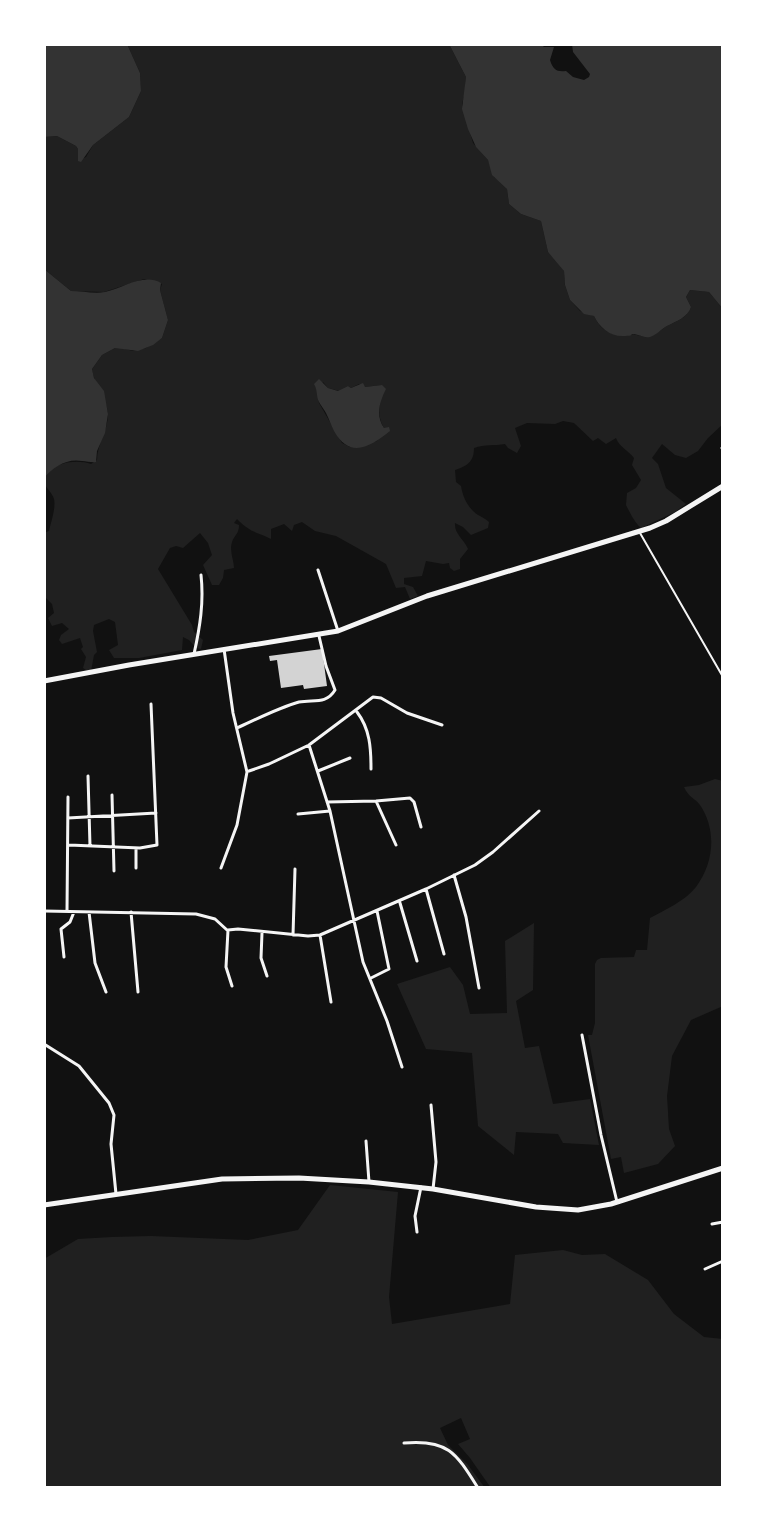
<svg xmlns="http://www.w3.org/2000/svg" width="767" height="1532" font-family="'Nunito Sans',sans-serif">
<rect width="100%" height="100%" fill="#111"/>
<path fill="#202020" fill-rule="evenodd" d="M127 44H449L466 77 465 93 462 104 473 143 488 160 494 177 503 183 507 189 509 204 521 214 541 221 548 252 560 264 564 271 565 285 570 300 580 311 594 316C603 333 612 336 631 335 637 334 644 338 650 336 657 335 661 329 667 326 677 321 687 318 691 307L686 297 690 290 709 292 723 309V424L708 438 698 451 686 458 675 455 662 444 652 458 658 464 666 488 686 504 675 512 641 528C635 523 630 513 626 505L627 493 636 488 641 480 632 465 634 458C628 450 620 448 616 438L606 444 598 438 593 441 574 423 563 421 555 424 527 423 515 428 521 446 517 453 508 448 505 444C494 446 485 444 474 448 474 462 467 466 455 470L456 482 461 486C463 498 468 508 478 515 482 517 486 519 489 522L488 528 471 535 463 527 455 523C454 534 464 539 468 549L460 559V569L454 571 450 568 449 563 443 564 426 561 422 576 404 578V584L413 587 418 596 410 599 405 587 396 588 386 564 336 536 315 531 302 522 294 525 292 531 284 524 271 529V539C256 531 252 534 237 519L234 523 239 525C239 534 235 534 232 542 229 551 234 560 234 568L224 570 223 578 219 585H212L203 565 212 555 208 543 200 533 183 548 176 546 170 548 158 569 192 625 194 632 203 640 201 649 196 648 189 640 183 637 182 650 139 658H114L109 650 118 645 115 622 109 619 94 625 93 631 97 652 94 655 91 671 86 670 83 668 86 657 81 649 83 647 80 638 62 644 59 640 61 635 69 629 62 623 52 626 48 618 54 613 52 604 44 596V533L49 531C51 522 56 508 54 499 52 491 40 485 45 476 52 462 78 459 91 464L97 460C97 444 108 431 108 414 107 399 94 385 92 369L102 355 115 348H121L133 351 146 348 162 338 168 320 160 290 162 284 144 279 104 292 71 291 44 269V137L57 136 76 146 78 149V161L86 157 93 145 129 117 141 91 140 73ZM323 382 328 388 339 391 348 386 351 388 359 384 365 387 382 385C380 399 376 416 384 428L377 441 356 447H350L342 443 319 403 317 389Z
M715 779 723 781V1006L691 1020 672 1056 667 1096 669 1129 675 1146 658 1164 624 1173 621 1157 611 1159 588 1035H592L595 1023V964L597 960 601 958 634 957 636 950H647L650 918C665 910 685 901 696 887 714 863 717 830 700 805 695 798 689 798 684 787L699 785Z
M534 923 533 990 516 1001 525 1048 539 1046 553 1104 590 1099 599 1145 563 1143 558 1134 516 1132 514 1155 478 1126 472 1053 426 1049 397 984 450 967 463 985 470 1014 507 1013 505 941Z
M330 1185 398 1192 389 1297 392 1324 510 1304 515 1255 563 1250 582 1255 605 1254 648 1280 674 1314 704 1337 723 1339V1488H491L470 1458 458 1444 470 1439 461 1418 440 1428 448 1445 468 1465 485 1488H44V1259L78 1239 112 1237 151 1236 248 1240 298 1230Z"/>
<path fill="#333" d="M44 44H127L140 73 141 91 129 117 93 145 81 162 78 161V149L76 146 57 136 44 137Z
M449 44H541L544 47H554L550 60C553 70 557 72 566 71L573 77 584 80 589 77 590 74 573 52 572 44H723V309L709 292 690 290 686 297 691 307C688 317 677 321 667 326 661 329 657 335 650 337 645 338 643 336 638 335 626 333 637 336 625 336 610 337 600 328 594 316L584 314 570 300 565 285 564 271 548 252 541 221 521 214 509 204 507 189 492 175 488 160 476 147 468 129 462 109 466 77Z
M44 269 71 291C82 291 94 294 105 292 124 288 143 273 161 283L160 290 168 320 162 338 153 345 138 351 115 348 102 355 92 369 94 378 104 391 108 414 105 433 97 451 96 462C92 463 87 461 82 461 67 458 53 467 44 478Z
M319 379 328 388 338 391 348 386 351 388 363 383 365 387 382 385 386 389C380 401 375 415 384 428L389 427 390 431C371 446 350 460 334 431 331 425 329 419 326 413 324 409 321 406 319 402 316 396 318 391 314 384Z"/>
<path fill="#d3d3d3" d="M322 649 327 686 304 689 303 685 281 688 277 660 270 661 269 656Z"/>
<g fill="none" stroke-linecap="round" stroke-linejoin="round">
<path stroke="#f5f5f5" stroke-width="2" d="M640 533 723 677"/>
<path stroke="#f5f5f5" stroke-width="3" d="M722 448 723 449
M318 570 338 631
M194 654C200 627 204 602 201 575
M357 712C370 729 371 748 371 769
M237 728C257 719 278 708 299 702 313 699 326 705 335 690L326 666 319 636
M309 745 330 811 363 962 387 1021 402 1067
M249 771 269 764 309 745 373 697 381 698 407 713 442 725
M318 771 350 758
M88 776 90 846
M112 795 114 871
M376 801 396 845
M327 802 376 801 410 798 414 802 421 827
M298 814 330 811
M68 818 156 813
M69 845 140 848 157 845 151 704
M136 848V868
M221 868 237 825 247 772 233 713 224 649
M454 875 466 917 479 988
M426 889 444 954
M400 903 417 961
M44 911 196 914 215 919 227 930
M67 911 68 797
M89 912 95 963 106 992
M131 912 138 992
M262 933 261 958 267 976
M293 935 295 869
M320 935 331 1002
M64 957 61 929 70 922 74 912
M371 978 389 969 377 911
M232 986 226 967 228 930 238 929 308 936 320 935 426 889 475 865 493 852 539 811
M582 1035 601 1135 617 1202
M44 1044 79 1066 109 1103 114 1115 111 1144 116 1194
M44 1061V1065
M431 1105 436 1162 433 1189
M366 1141 369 1182
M712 1224 723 1222
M417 1232 415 1216 421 1187
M705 1269 723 1261
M404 1443C448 1439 456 1453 478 1488"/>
<path stroke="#f5f5f5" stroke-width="5" d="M44 1205 222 1179 299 1178 369 1182 433 1189 536 1207 578 1210 611 1204 723 1168"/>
<path stroke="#f5f5f5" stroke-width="5" d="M44 681 129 665 338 631 427 596 650 528 666 521 723 486"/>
</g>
<rect width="767" height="1532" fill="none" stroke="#ffffff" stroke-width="92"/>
</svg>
